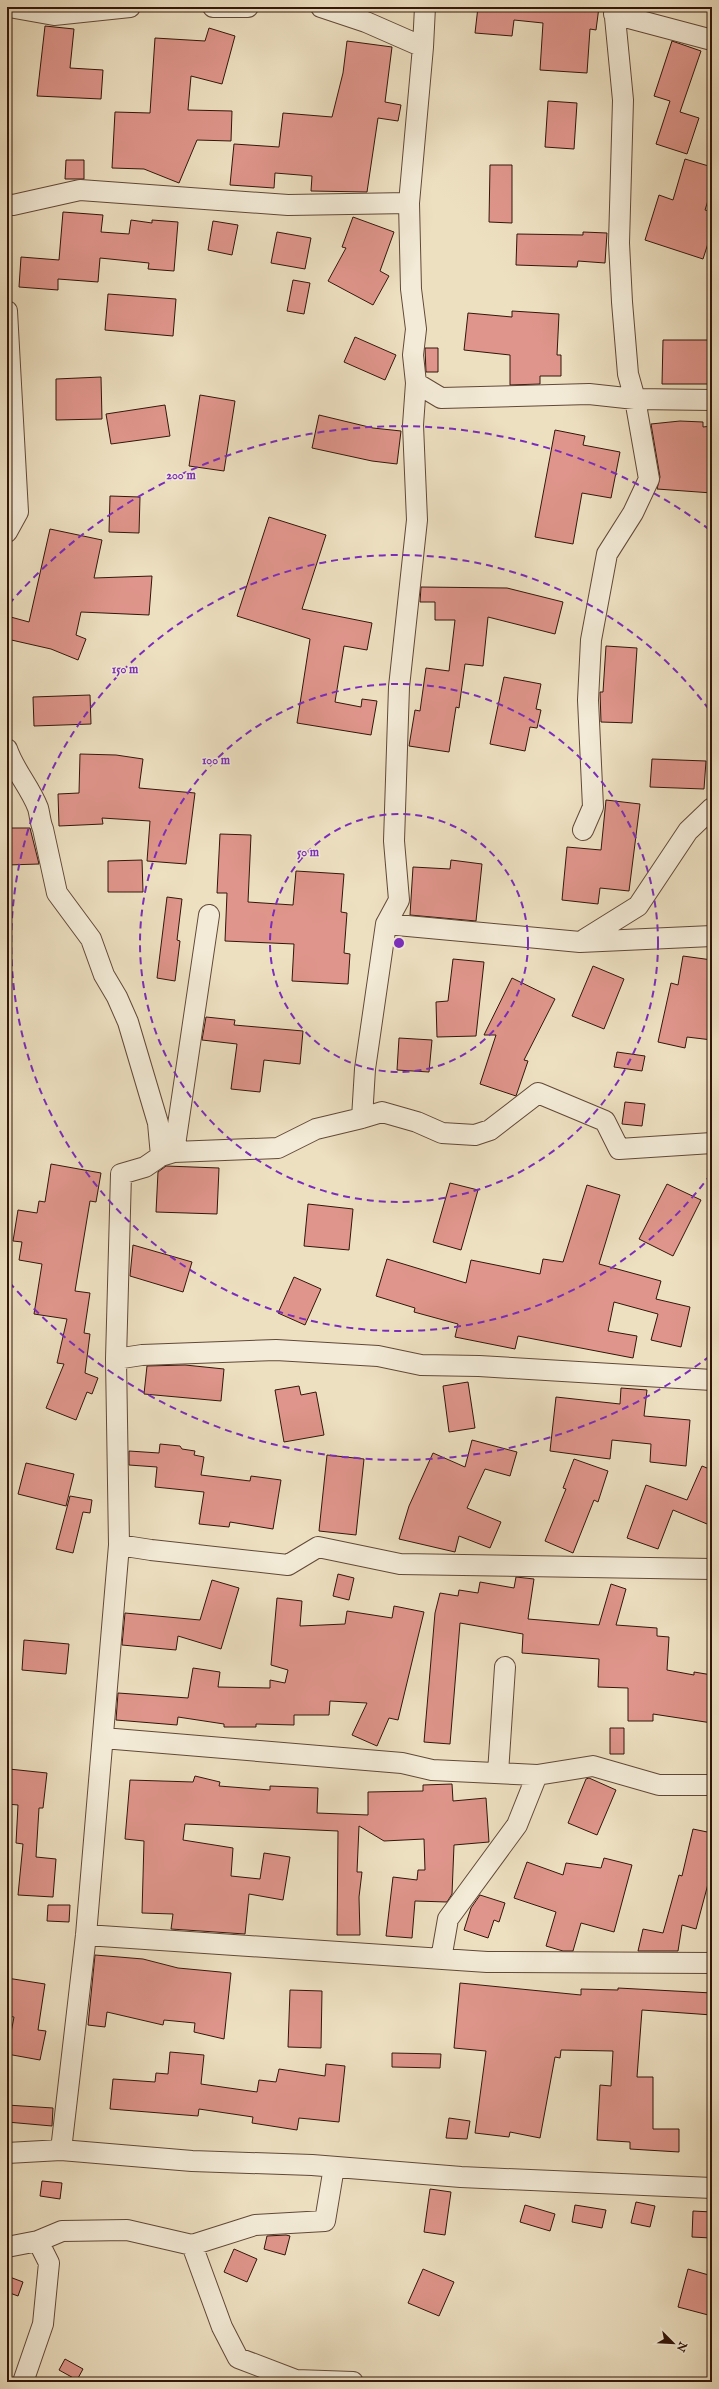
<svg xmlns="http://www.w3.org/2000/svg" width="719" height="2389" font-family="'IM FELL English',serif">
<rect width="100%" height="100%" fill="#ede0c1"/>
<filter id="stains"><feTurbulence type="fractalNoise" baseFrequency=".005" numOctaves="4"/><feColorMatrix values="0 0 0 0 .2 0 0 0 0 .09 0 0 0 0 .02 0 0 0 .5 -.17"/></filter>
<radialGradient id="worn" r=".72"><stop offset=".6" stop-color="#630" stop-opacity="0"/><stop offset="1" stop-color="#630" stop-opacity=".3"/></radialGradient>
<path fill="#df958b" stroke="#33160a" d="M478 7H599L596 30 590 29 587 73 540 70 543 23 514 20 512 36 475 33Z
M45 26 74 29 70 68 103 70 101 99 37 96Z
M209 28 235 36 222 84 191 76 188 110 232 111 231 141 197 140 179 183 144 169 112 168 115 112 150 113 155 38 205 41Z
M347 41 392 47 385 102 401 105 398 121 378 118 367 192 311 191 312 176 275 173 274 188 230 185 234 144 279 147 283 113 332 117 343 73Z
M672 41 701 51 680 112 699 118 687 154 656 144 670 101 654 96Z
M548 101 577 103 574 149 545 147Z
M685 159 712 167V188L705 210 712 212V231L703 259 645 240 659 195 673 200Z
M66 160H84V179H65Z
M490 165H512V223L489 222Z
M63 212 103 215 101 232 129 234 131 220 152 223V220L178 222 174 271 148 269 149 263 100 258 98 282 58 279V290L19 287 21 257 59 260Z
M353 217 394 232 380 271 389 276 373 305 328 281 346 248 342 247Z
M213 221 238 225 232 255 208 250Z
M277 232 311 238 305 269 271 263Z
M583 232 607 233 605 263 578 261 577 267 516 265 517 234 583 235Z
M293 280 310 283 304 314 287 311Z
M108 294 176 299 173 336 105 330Z
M512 311 559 314 557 355H561V376H540V384L510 385V355L464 350 468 313 512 317Z
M355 337 396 355 385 380 344 362Z
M663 340H712V384H662Z
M425 348H438V372H426Z
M101 377 102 419 56 420V379Z
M200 395 235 401 224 471 189 466Z
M165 405 170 436 111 444 106 414Z
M319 415 373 428 401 431 397 464 372 461 312 448Z
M680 421 703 422V427L712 426V493L657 489 660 477 651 424Z
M555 430 585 436 583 445 620 452 611 498 582 493 573 544 535 537Z
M110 496 140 497 139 533 109 532Z
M269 517 326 535 302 609 372 623 367 650 344 646 335 702 361 707 362 699 377 701 371 735 297 723 310 639 237 616Z
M50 529 102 540 94 578 152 576 149 615 81 612 76 635 86 639 78 660 51 649 7 639V616L29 622Z
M421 587 507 588 563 602 555 634 488 617 483 666 465 664 459 708 456 707 449 752 409 746 415 710 420 711 426 668 449 671 455 620H435V602H420Z
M606 646 637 648 632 723 601 722 600 692H603Z
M504 677 541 684 536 709 541 710 537 728 530 727 525 751 490 744Z
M90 695 91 724 34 726 33 697Z
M80 754 116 755 143 759 139 788 195 793 186 864 147 861 150 821 102 818 103 824 59 826 58 794 79 793Z
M652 759 706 761 704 789 650 787Z
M606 800 640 804 629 891 600 888 598 904 562 900 567 847 601 850Z
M7 828H30L39 864 7 865Z
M220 834 251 835 248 902 293 905 296 871 344 874 341 912 347 913 344 953 350 954 348 984 292 981 294 944 225 941 227 893H217Z
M142 860 143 892H108V861Z
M451 860 482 864 476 921 410 915 413 867 450 869Z
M167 897 182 899 177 940 180 941 175 981 157 978Z
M683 956 712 960 709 981H712V1040L687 1037 685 1048 658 1042 671 983 678 985Z
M453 959 484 962 476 1036 437 1037 436 1002 448 1001Z
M593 966 624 979 604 1029 572 1016Z
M512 978 555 999 524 1060 528 1061 516 1096 480 1084 496 1035H484Z
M206 1017 235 1020 234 1025 303 1031 300 1064 264 1060 260 1092 231 1089 237 1044 202 1040Z
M399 1038 432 1040 429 1072 397 1070Z
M617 1052 645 1056 642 1071 614 1067Z
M625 1102 645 1104 642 1126 622 1124Z
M51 1164 101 1173 96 1202 90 1201 75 1291 90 1293 84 1333 90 1334 85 1373 98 1378 92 1394 87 1392 76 1420 46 1408 64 1364 57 1363 67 1319 34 1314 42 1264 19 1260 22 1242 13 1241 18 1210 37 1213 39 1201 45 1202Z
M166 1166 219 1168 217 1214 156 1212 158 1172Z
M450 1183 478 1190 461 1250 433 1242Z
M667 1184 701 1200 673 1256 639 1239Z
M587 1185 620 1195 599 1264 661 1281 656 1299 690 1307 681 1347 651 1340 658 1314 614 1302 608 1331 637 1336 633 1358 518 1336 515 1349 455 1337 458 1324 414 1312 415 1308 376 1296 387 1259 466 1283 471 1260 540 1274 543 1259 563 1262Z
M308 1204 353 1209 349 1250 304 1246Z
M133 1245 192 1262 183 1292 130 1276Z
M294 1277 321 1289 305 1325 278 1313Z
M185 1365 224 1369 221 1401 144 1394 147 1366Z
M468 1382 475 1428 449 1432 443 1386Z
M299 1386 301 1395 316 1392 324 1435 284 1442 275 1390Z
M621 1388 647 1390 644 1416 690 1420 686 1466 650 1462 651 1444 612 1440 610 1459 550 1451 556 1397 620 1404Z
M472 1440 517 1452 510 1476 485 1469 467 1508 501 1522 490 1548 459 1536 455 1552 399 1539 409 1506 433 1453 465 1467Z
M160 1444 180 1446 182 1449 195 1451 194 1455 204 1457 201 1475 250 1481 251 1476 281 1480 273 1529 230 1522 229 1527 199 1524 204 1492 155 1487 157 1467 129 1465V1451L159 1453Z
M327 1455 364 1459 356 1535 319 1531Z
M574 1459 608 1471 598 1502 594 1500 573 1553 545 1541 566 1489 563 1488Z
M26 1463 74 1474 66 1506 18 1494Z
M702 1466 712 1470V1526L673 1510 658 1549 627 1538 646 1485 687 1500Z
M70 1496 92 1500 90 1513 83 1512 73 1553 56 1549Z
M338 1574 354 1578 349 1600 333 1596Z
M516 1577 534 1579 528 1619 599 1625 611 1584 626 1589 616 1625 657 1628V1636L669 1637 667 1670 694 1675V1672L712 1675V1723L653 1714V1721H628V1688L598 1687 599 1659 522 1653 523 1634 460 1623 450 1744 424 1742 435 1613 440 1593 458 1596 459 1590 478 1593 480 1582 514 1588Z
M212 1580 239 1588 221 1649 178 1636 176 1650 122 1645 125 1613 200 1620Z
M277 1598 302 1601 300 1626 345 1624 347 1611 392 1618 394 1606 424 1612 398 1720 389 1718 377 1746 352 1735 367 1703 330 1701 329 1715H294V1725L256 1724V1727H224V1724L178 1717 177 1725 116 1720 118 1693 188 1698 193 1668 220 1672 218 1687 270 1688V1680L285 1683 288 1670 271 1665Z
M24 1640 69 1644 66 1674 22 1670Z
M610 1728H624V1754H610Z
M9 1769 47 1773 43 1808H39L36 1857 56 1859 53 1897 18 1895 23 1844 16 1843 18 1805 7 1804Z
M195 1776 220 1782 219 1786 270 1790V1786L318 1788 317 1813 368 1815V1792L423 1791V1785L452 1784 453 1801 486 1798 489 1842 454 1845 452 1894 447 1902 415 1901 412 1938 386 1936 393 1877 417 1880 418 1870H425L424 1839 384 1841 359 1826 357 1872H362L359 1897 360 1935H337L338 1831 185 1824 183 1840 233 1848 231 1876 260 1879 264 1853 290 1857 283 1900 249 1894 245 1934 171 1929 173 1914 142 1913 144 1841 125 1839 130 1780 193 1782Z
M589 1778 616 1790 597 1835 568 1823 586 1779Z
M693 1829 712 1833V1869L696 1929 682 1925 678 1951H638L643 1929 663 1933 679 1875 682 1876Z
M604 1858 632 1865 614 1932 581 1923 573 1951H563L546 1946 556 1912 514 1898 527 1862 563 1875 566 1863 601 1868Z
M480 1895 505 1903 499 1922 494 1920 488 1938 464 1930 471 1908Z
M48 1905H70L69 1922 47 1921Z
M95 1955 143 1959 178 1968 231 1973 224 2039 194 2032 195 2023 164 2020 163 2025 107 2012 105 2027 88 2025Z
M7 1978 45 1984 38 2030 46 2031 40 2060 7 2054 14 2017 7 2016Z
M460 1983 581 1995V1989L618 1990V1988L712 1993V2015L642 2010 637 2077H653V2129H679V2152L630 2149V2142L597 2140 600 2085 611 2086 613 2051 561 2050 560 2058 555 2057 540 2138 510 2132 509 2137 475 2133 486 2051 454 2048Z
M290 1990 322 1991 321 2048 288 2047Z
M170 2052 204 2055 201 2084 257 2092 259 2080 276 2082 279 2069 325 2076 326 2064 345 2066 339 2122 299 2118 297 2130 252 2123 253 2117 199 2109 198 2116 110 2109 113 2079 155 2082 156 2073 168 2074Z
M392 2053 441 2054 440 2068 392 2067Z
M7 2105 53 2108 52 2126 7 2122Z
M449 2118 470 2121 467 2139 446 2138Z
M42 2181 62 2183 60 2199 40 2196Z
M430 2189 451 2192 445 2235 424 2232Z
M636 2202 655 2206 650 2227 631 2223Z
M525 2205 555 2214 550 2231 520 2222Z
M575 2205 606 2210 602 2228 572 2222Z
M693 2211 712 2212 711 2238 692 2237Z
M286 2235 290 2236 285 2255 264 2249 267 2236Z
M234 2249 257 2259 247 2282 224 2272Z
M423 2269 454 2282 439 2316 408 2303Z
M688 2269 712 2276V2316L678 2307Z
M7 2276 23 2282 18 2296 7 2292Z
M65 2359 83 2369 77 2380 59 2370Z"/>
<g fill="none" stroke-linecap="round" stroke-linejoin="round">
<g stroke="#624838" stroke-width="22">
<path id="minor" d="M9 7 54 15 130 7
M213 7H248
M321 7 366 22 423 47
M614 14 712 40
M7 204 13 205 80 190 288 205 409 203
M7 311 18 512 7 532
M416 383 441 398 589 394 635 399 712 400
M7 749C14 770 30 787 38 808 40 815 40 822 43 829L57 893 91 939 104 975 117 997 128 1022 158 1123 161 1156
M583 830 593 807 588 700 591 640 607 554 633 513 649 479 635 399 628 374 622 302 619 243 623 100 614 7
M386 924 580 942 712 936
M585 939 638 906 688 831 712 808
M362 1118 382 1112 417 1122 442 1133 475 1135 490 1130 538 1093 605 1121 619 1149 712 1143
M174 1152 209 915
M116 1359 142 1355 276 1350 378 1356 421 1365 479 1366 712 1380
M119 1545 151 1550 288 1565 318 1547 400 1564 712 1569
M103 1738 402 1763 432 1770 537 1775 593 1766 659 1785H712
M498 1773 505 1667
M86 1935 487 1962 712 1963
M441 1959 448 1919 517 1825 537 1775
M61 2150 86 1935 119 1545 116 1359 121 1174 145 1167 161 1156 174 1152 278 1148 316 1129 362 1118 365 1069 386 924 399 900 394 841 399 687 417 520 413 425 416 383 413 355 416 329 411 289 409 203 423 47 425 7
M7 2153 61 2150 192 2161 312 2165 461 2177 712 2188
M192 2245 255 2225 325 2221 334 2167
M7 2247 38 2241 62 2231 127 2230 192 2245 222 2327 238 2358 296 2380 353 2382
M23 2382 43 2324 49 2263 38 2241"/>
</g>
<use href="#minor" stroke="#f3ebd7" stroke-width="20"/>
</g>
<g fill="none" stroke="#7b2cbf" stroke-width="2" stroke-dasharray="7 5">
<circle cx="399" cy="943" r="129"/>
<circle cx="399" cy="943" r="259"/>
<path d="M711 1174A388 388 0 1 1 711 712"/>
<path d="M710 1356A517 517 0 0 1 9 1282M9 604A517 517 0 0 1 710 530"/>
</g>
<circle cx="399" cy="943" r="6" fill="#7b2cbf" stroke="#f3ebd7" stroke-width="2"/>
<g font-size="12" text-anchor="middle" font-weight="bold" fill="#7b2cbf" stroke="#f3ebd7" stroke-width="3" stroke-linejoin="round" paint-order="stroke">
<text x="181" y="479">200 m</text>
<text x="125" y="673">150 m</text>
<text x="216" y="764">100 m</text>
<text x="308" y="856">50 m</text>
</g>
<rect width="719" height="2389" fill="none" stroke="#ede0c1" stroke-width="24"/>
<rect x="8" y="8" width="703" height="2373" fill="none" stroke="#33160a" stroke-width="2"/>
<rect x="12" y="12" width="695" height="2365" fill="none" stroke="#33160a"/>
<g transform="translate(673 2343) rotate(114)" stroke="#f3ebd7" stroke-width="3" paint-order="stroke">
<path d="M0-3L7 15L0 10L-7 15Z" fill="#33160a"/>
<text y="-6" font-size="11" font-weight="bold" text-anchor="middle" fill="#33160a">N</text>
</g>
<rect width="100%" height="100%" filter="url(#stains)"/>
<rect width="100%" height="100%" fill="url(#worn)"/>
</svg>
